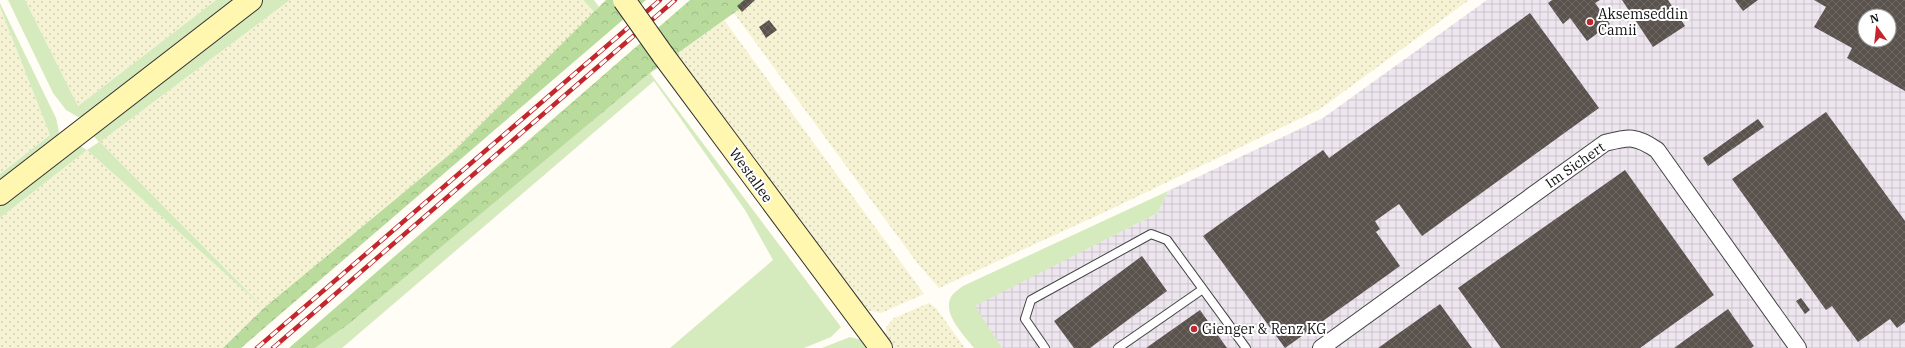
<svg xmlns="http://www.w3.org/2000/svg" width="1905" height="348" font-family="'IBM Plex Serif',serif">
<defs>
<pattern id="industrial-grid" width="8" height="8" patternUnits="userSpaceOnUse"><rect width="8" height="8" fill="#eee6ef"/><path d="M0 4h8M4 0v8" fill="none" stroke="#cbc4cc"/></pattern>
<pattern id="farmland-dots" width="8" height="8" patternUnits="userSpaceOnUse"><rect width="8" height="8" fill="#f6f3d4"/><path d="M2 2h.1M6 6h.1" fill="none" stroke="#d2cfb5" stroke-width="1.8" stroke-linecap="round"/></pattern>
<pattern id="forest-crowns" width="20" height="18" patternUnits="userSpaceOnUse"><rect width="20" height="18" fill="#b9dc9c"/><path d="M2 6a3 3 0 1 1 6 0M12 15a3 3 0 1 1 6 0" fill="none" stroke="#9ebc85"/></pattern>
<pattern id="building-cross-hatch" width="8" height="8" patternUnits="userSpaceOnUse"><rect width="8" height="8" fill="#5a524d"/><path d="M0 0l8 8M0 8l8-8" fill="none" stroke="#6d6662"/></pattern>
</defs>
<rect width="100%" height="100%" fill="#fffdf5"/>
<path fill="url(#industrial-grid)" fill-rule="evenodd" d="M1487 0H1905V348H1002L974 306 1158 213 1168 191 1323 118ZM1865 16H1889V40H1865Z"/>
<path fill="url(#farmland-dots)" d="M25 0H216L78 106Z
M290 0H583L594 12 455 150 264 308 223 348H0V218L87 150 257 301 100 142Z
M752 0H1469L1320 109 1107 211 939 288 918 264 734 13Z
M0 7 50 135 0 174Z
M724 20 924 294 881 313 861 309 674 56Z
M929 303 936 308 965 348H890L887 344 886 327 894 318Z"/>
<path fill="#d5ebbd" d="M8 0H25L78 106 216 0H240L93 113 78 117 66 110 53 93Z
M263 0H290L100 142 264 308 87 150 0 218V203L77 144 87 150 99 142 91 133Z
M583 0H594L599 7 594 12Z
M0 3 56 118 59 132 49 147 0 185V174L50 135 0 7Z
M650 73 841 327 831 337 804 348H670L773 260 745 210 654 81 342 348H315L349 324Z
M1168 191 1158 213 975 306 1002 348H974C964 335 939 311 953 294 956 291 960 288 963 286Z
M850 337 866 341 871 348H822Z"/>
<path fill="url(#forest-crowns)" d="M606 0H646L241 348H223L264 308 455 150Z
M690 0H752L650 73 349 324 315 348H289Z"/>
<path fill="url(#building-cross-hatch)" fill-rule="evenodd" d="M744 0H755L742 12 737 6Z
M1552 0H1600L1595 3 1610 24 1587 41 1570 18 1563 24 1548 3Z
M1622 0H1668L1685 26 1653 47Z
M1735 0H1758L1743 11Z
M1814 0H1905V91L1847 58 1852 48 1814 27 1826 7ZM1865 16H1889V40H1865Z
M1530 13 1599 108 1422 236 1399 204 1375 221 1380 229 1376 232 1400 266 1285 348 1203 236 1323 150 1329 158Z
M769 20 777 30 766 38 759 27Z
M1826 112 1905 221V322L1897 328 1890 319 1858 342 1832 306 1826 310 1732 179Z
M1758 119 1764 127 1708 166 1703 158Z
M1625 170 1714 295 1640 348H1501L1458 288Z
M1142 256 1167 291 1090 348H1074L1054 321Z
M1801 298 1810 310 1805 314 1796 301Z
M1440 304 1472 348H1378Z
M1728 309 1754 346 1751 348H1674Z
M1200 310 1227 348H1146Z"/>
<g fill="none" stroke-linecap="round" stroke-linejoin="round">
<g stroke="#444" stroke-width="10">
<path id="lane" d="M1045 348 1025 319 1031 300 1151 234 1167 240 1246 348
M1118 348 1203 289"/>
</g>
<g stroke="#444" stroke-width="18">
<path id="street" d="M1321 348 1605 143C1629 137 1635 135 1657 150L1798 348"/>
</g>
<g stroke="#333" stroke-width="24">
<path id="secondary" d="M663 55 881 348
M0 194 251 0"/>
</g>
<use href="#lane" stroke="#fff" stroke-width="8"/>
<use href="#street" stroke="#fff" stroke-width="16"/>
<use href="#secondary" stroke="#fff6b0" stroke-width="22"/>
<g stroke="#c4262e" stroke-width="4.5">
<path id="rail" d="M257 348 660 0
M273 348 675 0"/>
</g>
<use href="#rail" stroke="#fff" stroke-width="3" stroke-dasharray="9" stroke-linecap="butt"/>
<g stroke="#333" stroke-width="24" stroke-linecap="butt">
<path id="secondary-bridge" d="M624 0 663 55"/>
</g>
<use href="#secondary-bridge" stroke="#fff6b0" stroke-width="22"/>
</g>
<g fill="#c4262e" stroke="#fff" stroke-width="1.5">
<circle cx="1590" cy="22" r="4"/>
<circle cx="1194" cy="329" r="4"/>
</g>
<g text-anchor="middle" stroke-width="4" stroke-linejoin="round" paint-order="stroke">
<g font-size="14" fill="#111" stroke="#fff" text-anchor="start">
<text x="1598" y="19">Aksemseddin<tspan x="1598" dy="16">Camii</tspan></text>
<text x="1202" y="334">Gienger &amp; Renz KG</text>
</g>
<g font-size="14" fill="#111" stroke="#fff">
<text transform="translate(1575 165) rotate(-35)" y="5">Im Sichert</text>
<text transform="translate(751 175) rotate(54)" y="5">Westallee</text>
</g>
</g>
<g transform="translate(1877 28) rotate(345)"><circle r="19" fill="#ffffff" stroke="#a0a0a0"/>
<path d="M0-3L7 15L0 10L-7 15Z" fill="#c4262e"/>
<text y="-6" font-size="11" font-weight="bold" text-anchor="middle" fill="#111111">N</text>
</g>
</svg>
